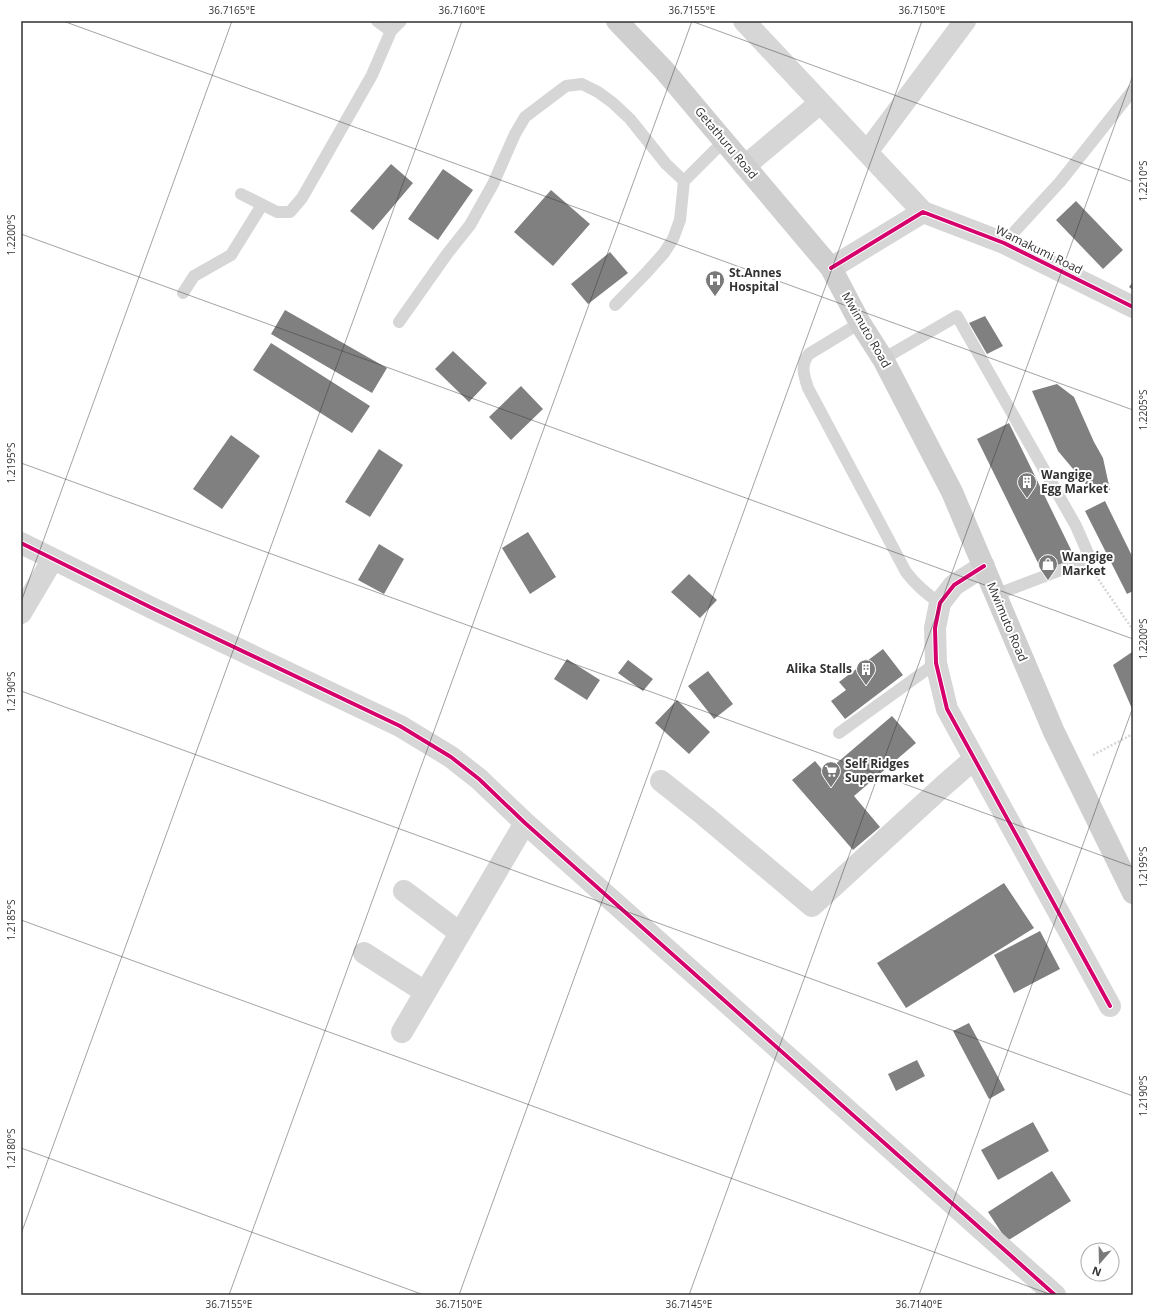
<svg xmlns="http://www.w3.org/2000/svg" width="1154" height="1316" font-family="'Open Sans',sans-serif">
<rect width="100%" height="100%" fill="#fff"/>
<path fill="#808080" d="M391 164 413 183 373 230 350 211Z
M443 169 473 190 438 240 408 219Z
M551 190 590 224 553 266 514 232Z
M1076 201 1123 250 1103 269 1056 220Z
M610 252 628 273 588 304 571 284Z
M1133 282V290L1129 287Z
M285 310 387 368 372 393 271 334Z
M985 316 1003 346 987 354 969 323Z
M271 343 370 406 352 433 253 370Z
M453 351 487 383 469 402 435 369Z
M1057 384 1074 397 1094 442 1103 458 1110 490 1094 494 1058 451 1032 391Z
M521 386 543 409 511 440 489 417Z
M1009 423 1076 560 1044 575 977 439Z
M231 435 260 456 222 509 193 489Z
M379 449 403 465 370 517 345 502Z
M1105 501 1133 558V591L1127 594 1085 511Z
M528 532 556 577 530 594 502 548Z
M379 544 404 559 384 594 358 580Z
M689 574 717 600 700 618 671 592Z
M883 649 903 675 845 719 831 701 846 690 839 682Z
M1132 652 1133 653V711L1113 665Z
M567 659 600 680 587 700 554 679Z
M628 660 653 679 643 691 618 673Z
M708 671 733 704 714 719 688 686Z
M677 700 710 732 689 754 655 723Z
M892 716 916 743 854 796 880 827 853 850 792 780 815 761 825 773Z
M1004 883 1034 928 906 1008 877 963Z
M1040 931 1060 969 1014 993 994 955Z
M969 1023 1005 1090 989 1099 953 1031Z
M917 1060 925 1076 896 1091 888 1074Z
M1033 1122 1049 1151 998 1180 981 1150Z
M1052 1171 1071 1201 1007 1241 988 1212Z"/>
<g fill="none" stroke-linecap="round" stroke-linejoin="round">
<path stroke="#d6d6d6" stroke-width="2.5" stroke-dasharray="2 2" stroke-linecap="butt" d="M1096 576 1133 630
M1093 755 1133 734"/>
<path stroke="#d6d6d6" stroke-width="12" d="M377 21 391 31
M241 194 277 212H290L302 198 372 75 391 31 401 21
M1004 243 1060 182 1133 90
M183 293 194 276 231 255 262 205
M615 305 647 272 664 253 673 239 680 220 684 181 724 141
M399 322 447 254 470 225 493 184 515 134 525 117 566 86 582 84 598 92 613 103 630 119 666 164 684 181
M860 323 809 354C800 365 804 376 808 388L906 572C916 585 926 594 940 603
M883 359 957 316 1076 526 1090 558 1074 565 995 595
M839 733 936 663"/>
<path stroke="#d6d6d6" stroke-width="22" d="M744 21 923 212
M867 152 965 21
M745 166 820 103
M831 268 923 212 1004 243 1133 307
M21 543 154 609 400 726 451 757 479 779 525 823 1055 1295
M984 566 954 585 940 603 935 628 936 663 947 709 1110 1006
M21 613 53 559
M661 781 705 816 812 906 942 787 974 759
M404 891 460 933
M364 953 425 992
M402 1032 525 823"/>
<path stroke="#cfcfcf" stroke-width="22" d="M617 21 664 70 831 268 860 323 883 359 952 492 1054 732 1133 893"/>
<g stroke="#fff" stroke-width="6">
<path id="cycleway" d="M831 268 923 212 1004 243 1133 307
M21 543 154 609 400 726 451 757 479 779 525 823 1055 1295
M984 566 954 585 940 603 935 628 936 663 947 709 1110 1006"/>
</g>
<use href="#cycleway" stroke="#d6006c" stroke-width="4"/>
</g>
<path fill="none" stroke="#323232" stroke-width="1" stroke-opacity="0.45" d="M63 21 1133 410M691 21 1133 182M21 234 1133 639M21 463 1133 867M21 602 232 21M21 691 1133 1096M21 920 1052 1295M21 1148 424 1295M21 1234 462 21M229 1295 692 21M459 1295 922 21M689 1295 1133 75M919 1295 1133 707"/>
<defs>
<g id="hospital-pin" transform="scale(1)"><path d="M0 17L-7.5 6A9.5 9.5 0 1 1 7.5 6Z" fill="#7a7a7a" stroke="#fff"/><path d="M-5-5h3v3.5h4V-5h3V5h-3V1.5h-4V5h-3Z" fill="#fff"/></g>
<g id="building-pin" transform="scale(1)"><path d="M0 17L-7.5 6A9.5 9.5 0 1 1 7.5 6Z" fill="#7a7a7a" stroke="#fff"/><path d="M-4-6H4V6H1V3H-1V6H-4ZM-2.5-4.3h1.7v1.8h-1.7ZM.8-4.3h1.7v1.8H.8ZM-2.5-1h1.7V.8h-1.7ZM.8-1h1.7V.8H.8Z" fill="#fff"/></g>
<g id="shop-pin" transform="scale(1)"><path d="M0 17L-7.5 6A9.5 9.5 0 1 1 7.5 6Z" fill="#7a7a7a" stroke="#fff"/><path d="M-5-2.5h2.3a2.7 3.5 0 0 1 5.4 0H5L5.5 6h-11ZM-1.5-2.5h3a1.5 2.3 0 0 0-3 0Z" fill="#fff"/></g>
<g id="supermarket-pin" transform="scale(1)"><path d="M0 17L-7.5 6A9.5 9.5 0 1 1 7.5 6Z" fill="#7a7a7a" stroke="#fff"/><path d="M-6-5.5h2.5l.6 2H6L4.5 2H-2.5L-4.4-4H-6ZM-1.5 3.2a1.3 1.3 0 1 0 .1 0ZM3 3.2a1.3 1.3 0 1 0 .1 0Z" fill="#fff"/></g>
</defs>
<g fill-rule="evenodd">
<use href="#hospital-pin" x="715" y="280"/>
<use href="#building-pin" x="1027" y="482"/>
<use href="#shop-pin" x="1048" y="564"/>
<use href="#building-pin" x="866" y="669"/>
<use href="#supermarket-pin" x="831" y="771"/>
</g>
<g text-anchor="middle" stroke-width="4" stroke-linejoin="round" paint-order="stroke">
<g font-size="12" fill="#323232" stroke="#fff">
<text transform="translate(726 143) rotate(50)" y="4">Getathuru Road</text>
<text transform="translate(1039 250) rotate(26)" y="4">Wamakumi Road</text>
<text transform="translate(866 330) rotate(60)" y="4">Mwimuto Road</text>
<text transform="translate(1007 622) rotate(67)" y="4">Mwimuto Road</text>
</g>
<g font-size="12" font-weight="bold" fill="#323232" stroke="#fff" text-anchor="start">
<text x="729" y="277">St.Annes<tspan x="729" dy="14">Hospital</tspan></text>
<text x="1041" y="479">Wangige<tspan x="1041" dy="14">Egg Market</tspan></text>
<text x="1062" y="561">Wangige<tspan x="1062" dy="14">Market</tspan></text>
<text x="852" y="673" text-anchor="end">Alika Stalls</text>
<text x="845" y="768">Self Ridges<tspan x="845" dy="14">Supermarket</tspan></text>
</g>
</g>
<rect width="1154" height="1316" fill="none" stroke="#ffffff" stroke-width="44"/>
<g transform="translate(1100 1262) rotate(200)"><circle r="19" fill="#ffffff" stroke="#adadad"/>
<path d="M0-3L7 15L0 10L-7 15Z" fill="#7a7a7a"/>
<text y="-6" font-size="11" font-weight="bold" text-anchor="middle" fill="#323232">N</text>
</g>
<rect x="22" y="22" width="1110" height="1272" fill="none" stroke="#323232" stroke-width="1.5"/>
<g font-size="10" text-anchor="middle" fill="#323232">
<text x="232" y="14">36.7165°E</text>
<text x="462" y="14">36.7160°E</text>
<text x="692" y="14">36.7155°E</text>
<text x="922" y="14">36.7150°E</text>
<text transform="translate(1143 181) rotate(-90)" y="4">1.2210°S</text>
<text transform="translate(11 235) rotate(-90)" y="4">1.2200°S</text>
<text transform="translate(1143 410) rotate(-90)" y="4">1.2205°S</text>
<text transform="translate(11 463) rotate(-90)" y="4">1.2195°S</text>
<text transform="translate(1143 639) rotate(-90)" y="4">1.2200°S</text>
<text transform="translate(11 692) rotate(-90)" y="4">1.2190°S</text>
<text transform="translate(1143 867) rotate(-90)" y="4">1.2195°S</text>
<text transform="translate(11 920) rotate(-90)" y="4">1.2185°S</text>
<text transform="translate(1143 1096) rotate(-90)" y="4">1.2190°S</text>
<text transform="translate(11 1149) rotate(-90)" y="4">1.2180°S</text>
<text x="229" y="1308">36.7155°E</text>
<text x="459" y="1308">36.7150°E</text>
<text x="689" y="1308">36.7145°E</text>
<text x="919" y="1308">36.7140°E</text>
</g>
</svg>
